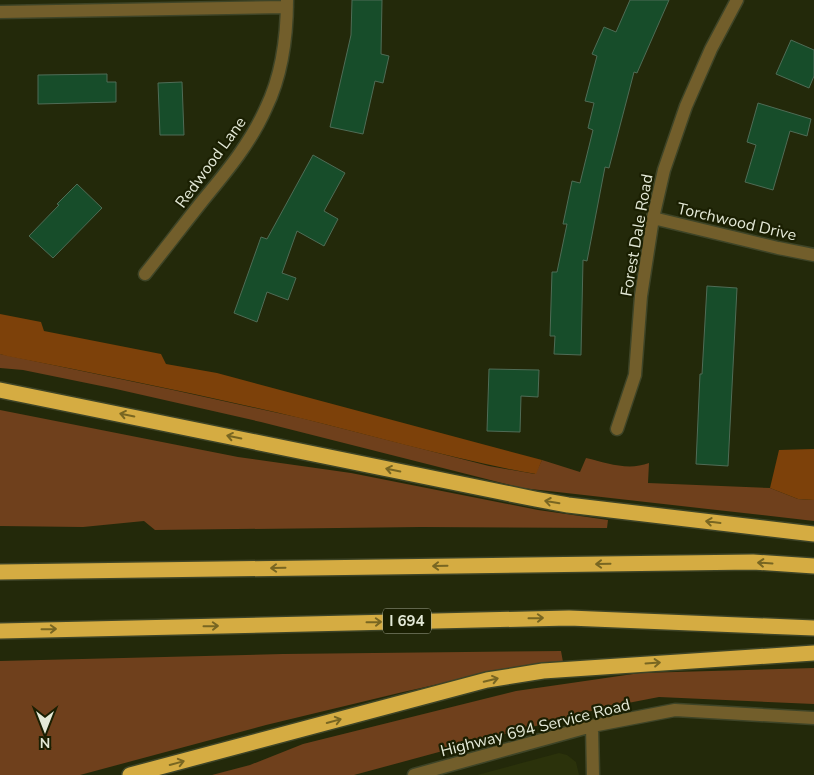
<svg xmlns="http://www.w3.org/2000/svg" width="814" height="775" font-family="'Nunito Sans',sans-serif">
<rect width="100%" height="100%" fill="#23290a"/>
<path fill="#2b320b" d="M559 753 567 755 576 762 579 775H477Z"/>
<path fill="#6f401c" d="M0 354 173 390 301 418 489 466 535 474 542 460 580 472 586 458C607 463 628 471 649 463L648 483 770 488 798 499 814 500V521L522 488 261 422 116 389 23 370 0 368Z
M0 410 238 457 351 473 538 510 608 520 607 528 421 527 155 530 144 521 83 527 0 526Z
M561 651 563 662 497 671 403 692 266 725 80 775H0V661L283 654Z
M814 668V704L659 697 602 708 354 775H212L250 765 303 744 516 691 640 673Z"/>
<path fill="#7d410a" d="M0 314 41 322 44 331 161 354 166 364 217 373 542 460 536 474C456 460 379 437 300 418 203 395 105 375 7 356L0 354Z
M814 449V500L798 499 770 488 779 450Z"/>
<path fill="#174d2a" stroke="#4f6c56" d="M352 0H382L381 54 389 56 383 83 375 81 363 134 330 127 351 35Z
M630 0H669L637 73 634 72 609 168 605 167 587 261 583 260 581 355 554 354 555 336H550L552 272H557L567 224H563L572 181 580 183 593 130 588 128 594 103 585 101 597 56 592 54 604 27 616 32Z
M791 40 814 50V76L809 88 776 74Z
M107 74V82H116V102L38 104V75Z
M182 82 184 135H160L158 83Z
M758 103 811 119 807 136 790 131 773 190 745 182 756 145 747 142Z
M313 155 345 173 324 211 338 219 324 246 297 231 282 273 296 278 288 300 267 292 257 322 234 313 261 237 267 239Z
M77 184 102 208 53 258 29 236 59 205 57 204Z
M707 286 737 288 728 466 696 464 700 374H702Z
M489 369 539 370 538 397 521 396 520 432 487 431Z"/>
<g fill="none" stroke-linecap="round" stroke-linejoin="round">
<g stroke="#3e4427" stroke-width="15">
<path id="minor" d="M0 12 287 7
M653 218 778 248 814 255
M145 274C165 249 184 224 204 199 228 170 251 142 266 108 282 75 287 36 287 0
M617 429 635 375 641 296 653 218 664 170 686 106 711 49 737 0
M592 726 593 775
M414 775 592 726 675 710 814 718"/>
</g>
<g stroke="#3e4427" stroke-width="18">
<path id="motorway" d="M0 390 535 499 568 505 814 534
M0 572 753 562 814 566
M0 631 569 618 814 628
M130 775 487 680 543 671 814 653"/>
</g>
<use href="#minor" stroke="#725e2b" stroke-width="12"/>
<use href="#motorway" stroke="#d5ac42" stroke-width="15"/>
</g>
<defs><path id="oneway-shaft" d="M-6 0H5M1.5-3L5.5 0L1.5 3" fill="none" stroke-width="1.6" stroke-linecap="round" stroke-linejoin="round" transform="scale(1.25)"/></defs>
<g stroke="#786622">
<use href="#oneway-shaft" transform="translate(127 415) rotate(-168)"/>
<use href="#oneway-shaft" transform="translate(234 437) rotate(-168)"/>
<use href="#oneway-shaft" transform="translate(393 470) rotate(-168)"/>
<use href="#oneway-shaft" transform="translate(552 502) rotate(-171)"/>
<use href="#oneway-shaft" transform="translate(713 522) rotate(-173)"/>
<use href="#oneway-shaft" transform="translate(765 563) rotate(-177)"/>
<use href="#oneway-shaft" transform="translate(603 564) rotate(179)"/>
<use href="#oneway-shaft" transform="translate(440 566) rotate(179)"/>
<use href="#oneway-shaft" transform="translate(278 568) rotate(179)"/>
<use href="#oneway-shaft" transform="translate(536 618) rotate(-1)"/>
<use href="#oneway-shaft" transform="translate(374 622) rotate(-1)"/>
<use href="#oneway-shaft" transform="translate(211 626) rotate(-1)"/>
<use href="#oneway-shaft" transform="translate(49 629) rotate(-1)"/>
<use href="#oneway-shaft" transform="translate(653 663) rotate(-4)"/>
<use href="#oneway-shaft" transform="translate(491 680) rotate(-13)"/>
<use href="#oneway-shaft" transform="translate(334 721) rotate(-15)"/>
<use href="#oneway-shaft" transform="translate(177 763) rotate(-15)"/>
</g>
<g text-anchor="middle" stroke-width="4.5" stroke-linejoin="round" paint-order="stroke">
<rect fill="#1a1f02" stroke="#a7ac97" stroke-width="1" x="383" y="608.5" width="48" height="25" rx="4"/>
<g font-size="15" font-weight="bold" fill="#e4e9d7">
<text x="407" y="626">I 694</text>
</g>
<g font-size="16" fill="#e4e9d7" stroke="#1a1f02">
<text transform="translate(210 162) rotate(-54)" y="6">Redwood Lane</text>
<text transform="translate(737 221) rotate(13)" y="6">Torchwood Drive</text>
<text transform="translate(636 235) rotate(-80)" y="6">Forest Dale Road</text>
<text transform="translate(535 727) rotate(-14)" y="6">Highway 694 Service Road</text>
</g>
</g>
<g transform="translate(45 730) rotate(180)" stroke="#1a1f02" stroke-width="4" paint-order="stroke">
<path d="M0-4L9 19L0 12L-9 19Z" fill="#e4e9d7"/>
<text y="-8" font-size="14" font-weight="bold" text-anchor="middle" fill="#e4e9d7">N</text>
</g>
</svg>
